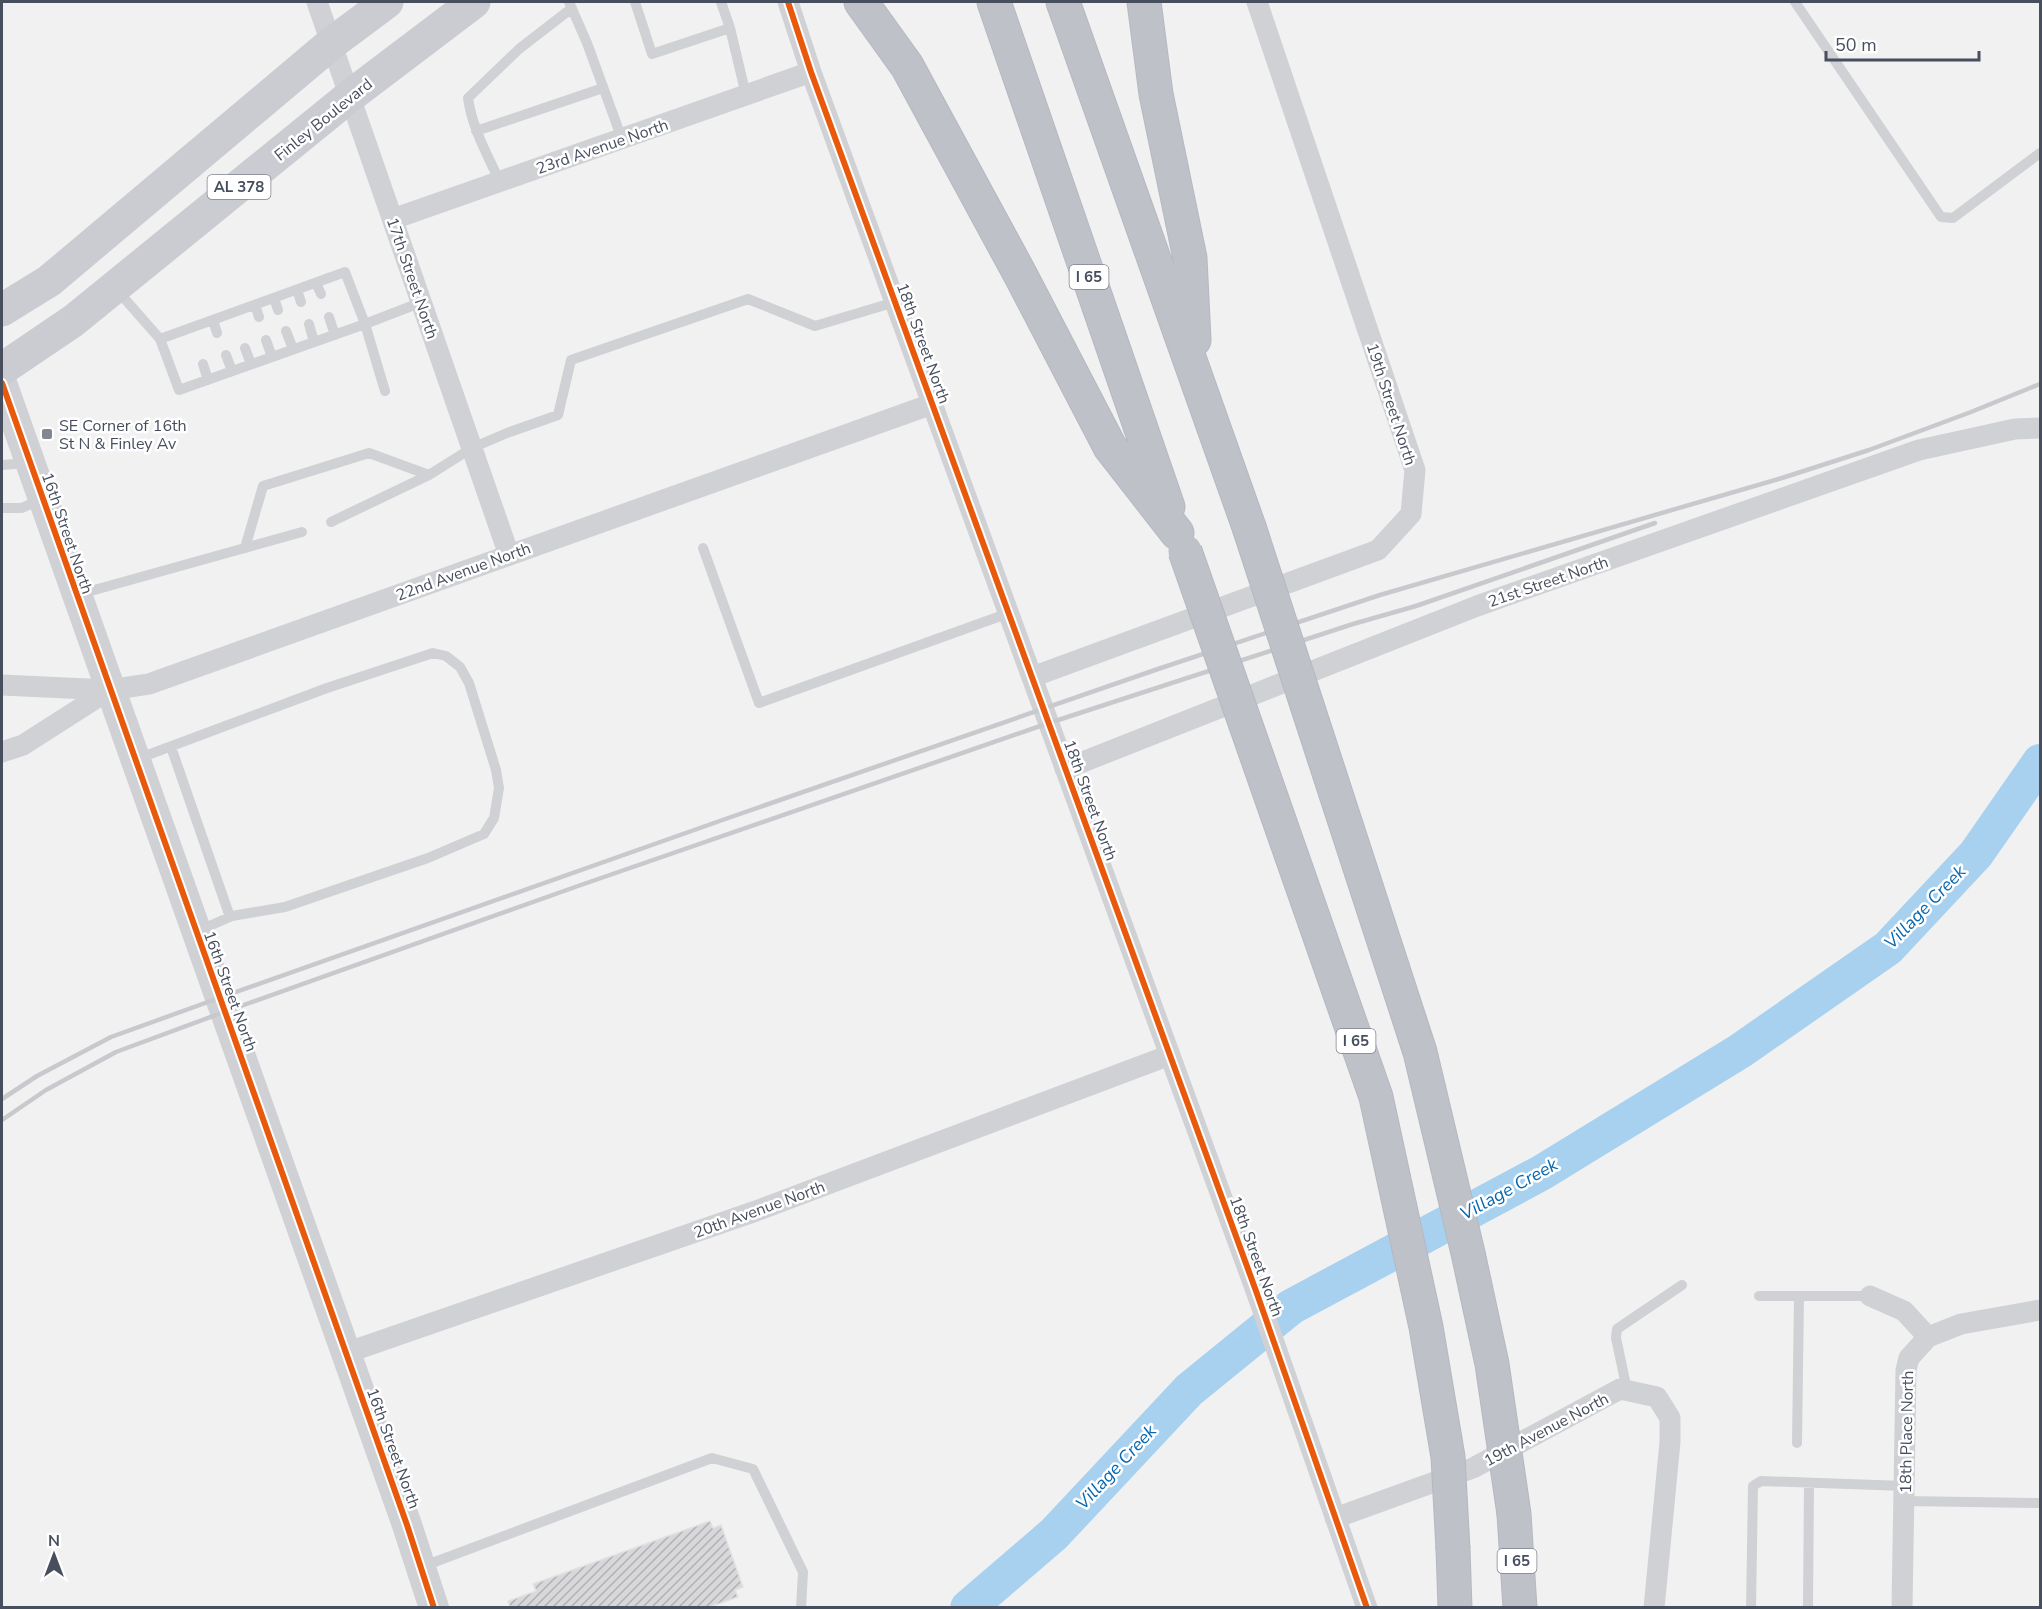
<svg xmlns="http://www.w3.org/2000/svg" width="2042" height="1609" font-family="'Nunito Sans',sans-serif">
<defs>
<pattern id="building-hatch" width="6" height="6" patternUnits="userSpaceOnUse" patternTransform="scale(1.5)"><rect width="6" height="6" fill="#d8d8db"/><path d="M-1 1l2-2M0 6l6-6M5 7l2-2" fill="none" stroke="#b1b1b5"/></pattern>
</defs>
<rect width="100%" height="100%" fill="#f1f1f1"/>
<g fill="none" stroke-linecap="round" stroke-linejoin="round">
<path stroke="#a8d1f0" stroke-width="36" d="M968 1608 1054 1534 1189 1390 1291 1307 1541 1173 1740 1051 1888 948 1976 854 2040 762"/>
</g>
<path fill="url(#building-hatch)" stroke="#e2e2e3" stroke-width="1.5" d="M710 1521 713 1528 721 1525 743 1587 735 1590 738 1597 707 1608H510L508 1601 536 1591 533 1584Z"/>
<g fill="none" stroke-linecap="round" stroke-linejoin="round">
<g stroke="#b5b8c1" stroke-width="35">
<path id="highway" d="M861 2 907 66 1021 276 1110 447 1177 533
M994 2 1168 507
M1063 2 1249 527
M1144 2 1156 94 1190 258 1194 340
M1514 1514 1520 1608
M1453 1549 1455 1608"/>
</g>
<path stroke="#cfd1d4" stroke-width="10" d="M569 2 587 43 622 139
M635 2 652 54 730 28 721 2
M1795 2 1941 217 1953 218 2040 153
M730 28 746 95
M476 131 603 88
M500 182C487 154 472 128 468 98L519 49 572 8
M316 283 321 294
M117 290 160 339 179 390 365 324 345 272 160 339
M297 290 301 302
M274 298 278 310
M255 305 259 317
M329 317 335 335
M213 320 217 333
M309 324 314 342
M286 331 293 349
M266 340 272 357
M245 348 251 364
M226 355 232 371
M203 364 208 380
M385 391 365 324 422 302
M2 465 28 463
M2 508H22L41 499
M331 522 429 475 472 448 507 433 558 415 571 360 748 299 815 326 895 302
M245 548 263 486 369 453 429 475
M703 548 759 703 1009 613
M80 594 302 532
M171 747 230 917
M137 759 327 688 433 653 446 656 460 667 469 683 496 770 499 788 494 818 484 834 428 858 285 907 232 916 198 931
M1759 1296H1870
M1627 1390 1616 1338 1617 1329 1682 1285
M1797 1443 1799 1296
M1904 1501 2040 1503
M424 1566 712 1458 753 1469 803 1572 801 1608
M1751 1608 1753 1486 1761 1481 1904 1486
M1808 1608 1809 1483"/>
<path stroke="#cfd1d4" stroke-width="21" d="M317 2 509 555
M788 2 811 72 1256 1291 1367 1608
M393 219 811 72
M1032 677 1378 550 1411 514 1415 470 1257 2
M2 685 109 690
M2 752 23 745 109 690 149 684 932 404
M1065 769 1477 606 1919 450 2015 429 2040 428
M1870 1296 1904 1311 1928 1337 1909 1358 1906 1370 1902 1608
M1928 1337 1961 1324 2040 1310
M346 1353 756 1211 1170 1055
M1335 1518 1473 1468 1620 1389 1657 1397 1670 1418V1442L1654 1608"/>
<path stroke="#d0d1d5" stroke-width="30" d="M2 383 407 1525 434 1608"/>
<path stroke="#caccd1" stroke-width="33" d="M2 310 49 281 332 43 387 2
M2 369 73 321 350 96 474 2"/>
<use href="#highway" stroke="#bfc1c9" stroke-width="33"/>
<path stroke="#c8c9cc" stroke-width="4.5" d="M2 1099 37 1076 111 1037 219 998 731 817 1158 669 1380 595 1782 478 1869 450 1971 412 2040 384
M2 1120 46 1090 116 1052 224 1012 578 886 1049 723 1353 624 1416 606 1655 523"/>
<g stroke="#b5b8c1" stroke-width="35" stroke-linecap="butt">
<path id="highway-bridge" d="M1249 527 1420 1052 1468 1253 1492 1364 1514 1514
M1185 551 1376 1097 1426 1327 1448 1457 1453 1549"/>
</g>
<use href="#highway-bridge" stroke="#bfc1c9" stroke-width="33"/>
<g stroke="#fff" stroke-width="10">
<path id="cycleway" d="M788 2 811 72 1256 1291 1367 1608
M2 383 407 1525 434 1608"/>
</g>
<use href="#cycleway" stroke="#e8590c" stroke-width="6"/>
</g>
<rect fill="#828791" stroke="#fff" stroke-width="2" x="41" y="428" width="12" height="12" rx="3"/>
<g text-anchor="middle" stroke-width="5" stroke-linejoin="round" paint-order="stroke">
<g fill="#fff" stroke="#7e838e" stroke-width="1.5">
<rect x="207.5" y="175" width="63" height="24" rx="4.5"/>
<rect x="1069.5" y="265" width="39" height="24" rx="4.5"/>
<rect x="1336.5" y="1029" width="39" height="24" rx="4.5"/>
<rect x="1497.5" y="1549" width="39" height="24" rx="4.5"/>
</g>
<g font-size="15" font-weight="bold" fill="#474e5e">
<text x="239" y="192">AL 378</text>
<text x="1089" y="282">I 65</text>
<text x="1356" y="1046">I 65</text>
<text x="1517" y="1566">I 65</text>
</g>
<g font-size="16" fill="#474e5e" stroke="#fff">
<text transform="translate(323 119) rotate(-39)" y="6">Finley Boulevard</text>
<text transform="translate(602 146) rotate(-19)" y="6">23rd Avenue North</text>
<text transform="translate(413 278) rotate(71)" y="6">17th Street North</text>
<text transform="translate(924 343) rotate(70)" y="6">18th Street North</text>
<text transform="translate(1392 404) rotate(72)" y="6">19th Street North</text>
<text transform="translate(68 533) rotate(71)" y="6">16th Street North</text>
<text transform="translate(463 571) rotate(-20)" y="6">22nd Avenue North</text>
<text transform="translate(1548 581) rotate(-19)" y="6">21st Street North</text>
<text transform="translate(1091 800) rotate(70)" y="6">18th Street North</text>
<text transform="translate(231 991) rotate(70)" y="6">16th Street North</text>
<text transform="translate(759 1209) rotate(-20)" y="6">20th Avenue North</text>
<text transform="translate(1257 1256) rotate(70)" y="6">18th Street North</text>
<text transform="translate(1546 1429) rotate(-28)" y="6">19th Avenue North</text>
<text transform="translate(1906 1432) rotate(-89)" y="6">18th Place North</text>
<text transform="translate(394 1448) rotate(70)" y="6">16th Street North</text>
</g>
<g font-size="16" fill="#474e5e" stroke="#fff" text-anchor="start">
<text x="59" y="431">SE Corner of 16th<tspan x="59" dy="18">St N &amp; Finley Av</tspan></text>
</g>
<g font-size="18" font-style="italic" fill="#0668b1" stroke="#fff">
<text transform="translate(1925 907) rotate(-46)" y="6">Village Creek</text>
<text transform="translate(1509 1189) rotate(-29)" y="6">Village Creek</text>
<text transform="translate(1116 1467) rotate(-47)" y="6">Village Creek</text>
</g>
</g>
<rect width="2042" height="1609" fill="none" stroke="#474e5e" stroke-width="6"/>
<g transform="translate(54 1555)" stroke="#ffffff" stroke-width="4.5" paint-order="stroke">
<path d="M0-4.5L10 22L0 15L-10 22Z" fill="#474e5e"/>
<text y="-9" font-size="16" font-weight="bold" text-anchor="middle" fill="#474e5e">N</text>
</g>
<path d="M1826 51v9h153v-9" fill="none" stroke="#474e5e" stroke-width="3"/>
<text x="1835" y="51" font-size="18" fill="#474e5e" stroke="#ffffff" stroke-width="4.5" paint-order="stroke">50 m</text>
</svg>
